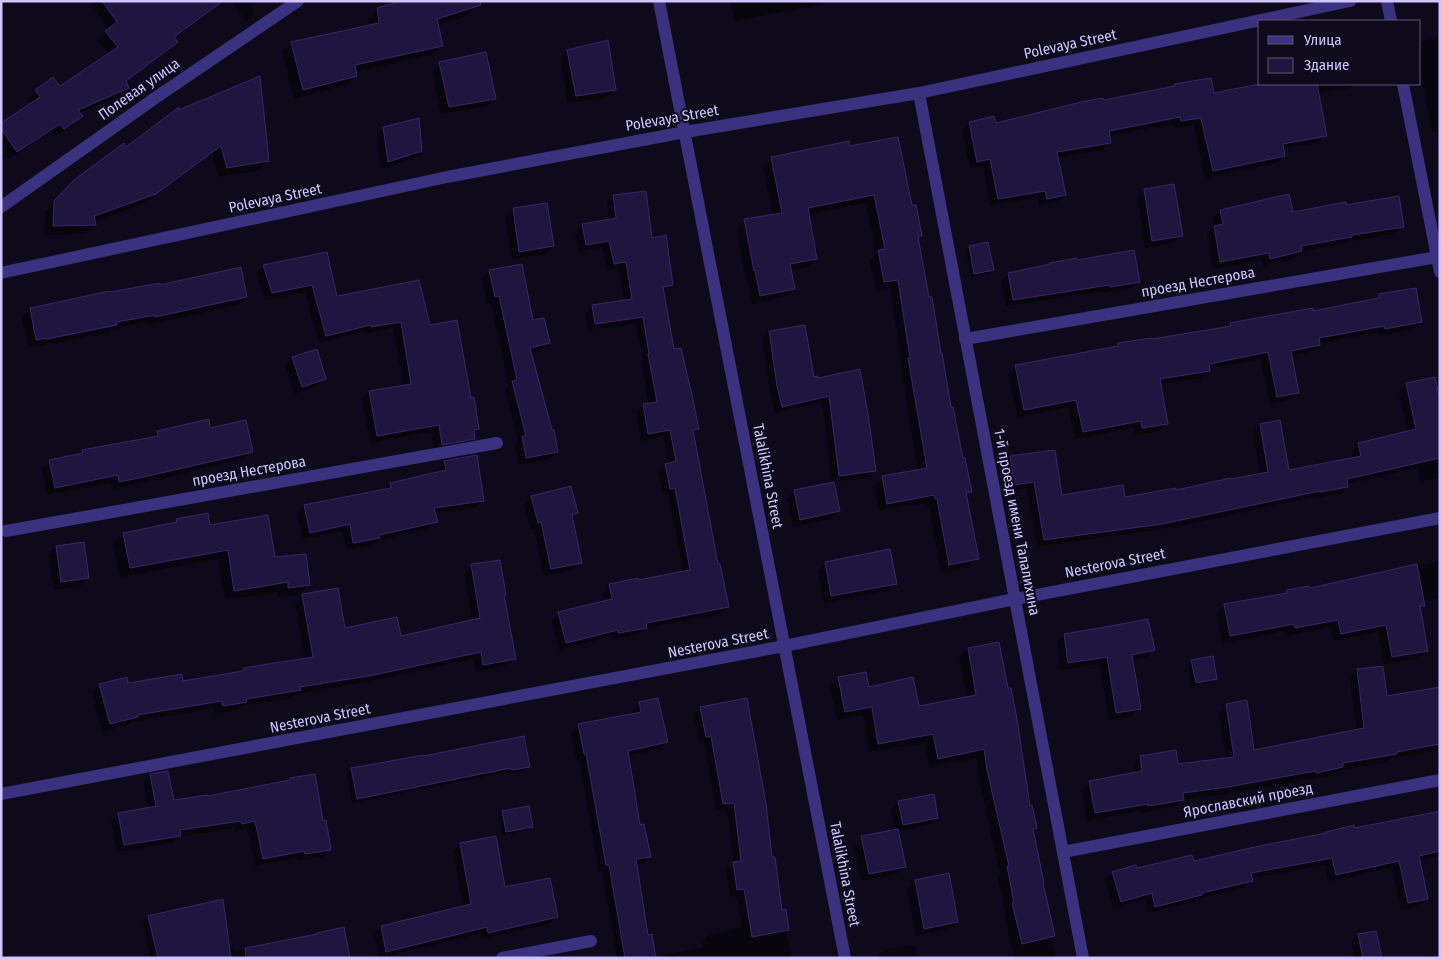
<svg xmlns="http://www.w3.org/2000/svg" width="1441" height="959" font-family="'Fira Sans Condensed',sans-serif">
<rect width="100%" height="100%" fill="#0e0a1c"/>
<path fill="#0007" d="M89 1H224L173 39 176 42 168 50 125 82 128 88 120 96 79 113 81 116 73 124 56 136 52 131 9 159 7 157 1 162V124L32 104 28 99 36 91 60 88 109 54 98 40 109 30Z
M232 1H251L253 15 246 22Z
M734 1H824L820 5 734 21 731 4Z
M475 6 465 17 437 25 442 45 432 55 355 72V75L346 85 294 99 282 53 292 43 369 26 368 19 378 9Z
M1440 37V147L1437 131 1432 132 1420 69V44L1423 41Z
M568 51 615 89 607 97 568 103 560 59Z
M440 64 495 98 487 106 441 114 432 71Z
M1265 84H1354L1350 88 1318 94 1325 135 1318 143 1283 149 1284 156 1277 163 1205 178 1194 125 1174 128 1173 124 1108 136 1110 142 1102 150 1057 158 1065 195 1057 202 1040 206 1038 197 990 206 983 166 970 168 962 130 970 123 995 125 1173 87 1175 85 1213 95Z
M179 112 267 161 258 171 218 177 212 154 145 203 94 222V225L85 234 44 235 45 212 75 181 125 149Z
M384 128 421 151 413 159 381 169 376 136Z
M849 147 911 207 921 236 917 240 950 409 970 492 965 497 977 558 969 567 941 572 929 507H927L926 503 879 511 874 486 883 477 918 471 901 368 902 367 890 287 876 290 870 260 876 254 866 203 808 214 816 259 808 267 790 270 794 289 785 297 752 304 747 278H745L737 229 745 221 773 216 763 167 771 159Z
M1144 190 1182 236 1174 243 1145 248 1137 198Z
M614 196 651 239 672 284 662 292 673 350 697 429 692 434 717 566 727 607 720 614 645 628 639 634 611 640V637L559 650 552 621 559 614 604 602 603 593 610 585 637 581 683 572 668 494 663 495 658 472 666 465 669 464 663 436 641 441 636 413 643 405 649 404 641 362 643 361 636 324 588 330 585 314 592 306 624 302 619 268 607 270 602 247 579 252 575 233 583 225 609 220 607 204Z
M546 204 552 246 545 254 512 259 505 217 513 209Z
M1220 211 1292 213 1402 226 1394 234 1346 242 1343 244 1300 252 1293 259 1263 266 1261 260 1213 269 1207 235 1214 227 1212 219Z
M987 244 993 270 989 273 971 277 966 251 969 247Z
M326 253 336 297 429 326 470 399 478 429 473 434 474 438 466 446 435 451 431 432 370 443 362 400 369 392 403 386 393 328 364 334V332L319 343 305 292 265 300 256 273 263 266Z
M1048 266 1139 281 1132 288 1103 293V291L1006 306 1001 281 1008 274Z
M490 271 548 343 540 351 530 353 557 452 549 459 519 465 515 445 518 442 505 390 509 386 491 303 487 304 482 279Z
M159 286 245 297 238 305 148 325 147 322 112 329 108 333 40 346V345L28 347 22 317 30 309 110 292Z
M1379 296 1421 322 1413 329 1378 336 1377 332 1318 344 1311 352 1290 356 1298 392 1290 400 1270 404 1261 359 1208 369 1201 378 1160 384 1166 423 1159 431 1135 435 1133 428 1075 439 1069 407 1017 417 1008 374 1016 366 1114 348 1118 344 1228 327 1231 325 1312 312 1374 300Z
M804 326 813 378 817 379 859 371 874 471 867 478 833 482 839 511 831 519 793 527 787 499 795 491 832 483 822 402 775 413 770 393 762 339 769 332Z
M293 358 325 378 317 386 294 394 285 366Z
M1406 384 1440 415V477L1420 482 1417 468 1347 484V486L1340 494 1313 499V497L1176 527 1037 547 1027 488 1007 491 1003 465 1010 458 1060 496 1124 498 1175 491 1260 475 1253 432 1261 425 1288 472 1353 459 1352 451 1359 444 1408 432 1399 392Z
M209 430 251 452 244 459 190 471 188 473 112 489 111 483 47 495 42 469 50 461 78 455 83 451 151 439 158 432Z
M445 462 483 500 475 508 434 513 436 521 429 529 376 541 371 545 346 550 342 531 303 539 297 513 304 506 385 490 391 484 438 473 437 469Z
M532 497 577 513 571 518 580 562 573 570 544 576 534 529 530 530 524 505Z
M177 520 209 526 274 558 308 585 298 595 279 597 278 592 225 600 218 559 120 577 113 544 123 535 172 524Z
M56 547 88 578 80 586 54 590 48 555Z
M1440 561V598L1423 602 1424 605 1420 609 1427 650 1419 658 1384 664 1378 632 1333 641 1330 627 1287 636 1286 631 1222 643 1217 613 1225 606 1285 594 1288 592 1309 590 1397 569Z
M825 563 895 583 888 591 824 604 818 571Z
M472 566 515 658 507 666 476 672 473 659 366 682 296 694 292 698 242 706 238 710 215 714 214 708 131 722 128 725 102 732 92 693 100 685 182 683 239 673 243 669 305 659 295 603 303 596 344 630 400 637 472 621 464 573Z
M1064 635 1153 650 1146 657 1132 660 1140 708 1132 716 1109 720 1099 664 1061 670 1057 643Z
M998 643 1029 807 1036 827 1032 831 1054 936 1051 938 1056 958H1014L1004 913 1005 912 998 876 1000 874 979 780 976 758 929 767 925 743 869 752 863 715 837 720 830 687 839 678 868 688 918 708 967 698 959 658 968 649Z
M1192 661 1216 679 1212 682 1192 686 1188 664Z
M1357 670 1386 697 1440 689V750L1392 758 1388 762 1339 770 1334 775 1219 795 1183 799 1175 807 1141 813 1140 811 1087 821 1082 790 1089 783 1134 774 1133 765 1140 757 1177 765 1226 759 1219 713 1227 705 1253 751 1356 731 1350 678Z
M640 704 667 741 659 749 627 756 639 826 650 856 642 864 636 865 647 936 655 957 703 947 702 941 710 934 742 927 736 896 730 897 726 871 734 864 727 810 716 811 704 742 699 743 693 715 701 708 771 859 781 911 788 930 786 932 792 958H617L602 871 599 872 579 760 576 761 571 733 579 725 633 715 632 711Z
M423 757 529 767 524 771 507 775 506 772 352 803 347 774 352 769Z
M151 775 173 802 287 782 291 779 329 850 322 857 297 861V858L255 866 247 828 234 831V828L178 837 172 843 117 852 111 822 119 814 148 809 143 783Z
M899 802 937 818 929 825 897 832 904 866 896 874 861 881 854 845 862 838 895 831 891 810Z
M1440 811V856L1419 861 1426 898 1419 906 1401 910 1392 867 1329 882 1325 865 1251 878 1252 881 1244 888 1197 899 1194 902 1147 913 1145 899 1113 908 1105 880 1113 873 1193 862 1426 815 1428 813Z
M503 812 532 826 528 830 503 835 499 816Z
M495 837 504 889 556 917 549 924 481 939 480 934 379 958 374 934 381 927 463 907 453 851 460 844Z
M915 881 957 922 949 929 916 936 907 889Z
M149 917 228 948 233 947 234 951 294 940 296 958H150L143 923Z
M1359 935 1381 958H1354L1351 943Z
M915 945 917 958H876L884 950Z"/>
<path fill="#20153e" stroke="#39266b" d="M102 1H223L174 37 178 42 126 81 129 88 78 110 83 116 64 129 60 124 17 152 1 129V123L40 97 35 90 53 77 60 86 118 47 105 31 117 22Z
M402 1H480L481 5 437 19 443 46 355 65 357 76 303 90 291 42 379 23 377 8Z
M608 40 616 90 576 96 567 50Z
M486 52 496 99 449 107 439 62Z
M260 76 269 161 227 168 221 146 156 194 94 216 96 225 53 226 54 201 74 180 124 143 126 147 179 107V110Z
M1211 78 1214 93 1259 84H1317L1327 136 1283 144 1285 156 1213 171 1201 118 1181 121 1180 117 1109 131 1111 143 1057 152 1066 195 1047 199 1045 191 998 199 990 159 977 162 969 122 994 116 996 123 1081 102 1103 98 1104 100 1175 86 1174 84Z
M419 118 422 151 388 162 383 127Z
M898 137 912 205H916L922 236 918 237 929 297H932L941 353H942L951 407H953L963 458H965L972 492 966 493 979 559 949 565 937 499H935L934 495 887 504 882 476 927 468 908 358H910L898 280 884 282 878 250 885 249 874 195 808 208 817 259 790 264 795 289 760 296 755 270 754 271 744 219 782 213 771 157 849 141 850 146Z
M1174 184 1183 236 1152 241 1144 189Z
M646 191 652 238 666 235 673 285 663 287 674 349 681 348 692 395 699 429 693 430 718 564H720L729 607 646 623 647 628 618 633V630L566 643 558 612 612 599 609 584 638 578V580L690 570 675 488 670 489 665 464 676 461 670 430 648 434 643 404 657 402 648 354H649L643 317 595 324 592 305 632 299 626 262 614 264 609 241 586 245 582 224 616 218 613 195Z
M1289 194 1293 212 1346 202V205L1399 196 1404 227 1352 235V237L1301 246 1302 251 1270 259 1269 253 1220 262 1214 226 1223 224 1220 210Z
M547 203 554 246 519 252 513 208Z
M988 242 994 270 974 274 969 246Z
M1134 250 1140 282 1110 287 1109 285 1013 300 1008 273 1050 264V263L1077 258V260Z
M327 252 337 296 419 280 430 325 457 320 471 398 474 397 479 429 474 430 475 439 442 445 439 425 377 436 369 391 411 384 401 322 371 327V325L326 336 312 285 272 293 263 265Z
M522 264 533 320 544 318 550 343 530 348 552 430H554L558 452 526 458 522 436H526L512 381 517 380 499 296 495 297 489 270Z
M241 267 247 297 155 317V315L117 322V325L47 339V338L36 340 30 308 110 291 111 292 160 283V285Z
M1416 288 1422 322 1385 329 1384 326 1319 338 1320 345 1291 351 1299 393 1277 397 1268 352 1209 364 1210 371 1160 379 1168 424 1142 428 1141 421 1083 432 1076 400 1024 410 1015 365 1118 346V343L1151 338 1152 339 1231 326 1230 323 1257 318 1313 308V311L1379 298V294Z
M805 325 814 377 818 376V378L860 369 868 414 876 471 839 476 829 396 782 407 777 386 769 331Z
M317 349 326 379 302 387 292 357Z
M1435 377 1440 400V458L1347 479 1348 487 1320 492V491L1162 524 1044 540 1034 482 1014 485 1010 456 1055 450 1062 495 1123 485 1125 497 1176 488V490L1231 478V479L1268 472 1260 424 1280 420 1289 470 1361 456 1358 443 1416 429 1406 383Z
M209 419 210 428 246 420 253 452 148 476 119 482 118 475 55 488 49 460 83 453 82 450 158 436 157 431Z
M477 455 484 501 434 508 438 522 379 535 380 538 353 543 350 524 310 533 304 505 391 488 390 483 446 470 444 461Z
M834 482 840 511 800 520 794 490Z
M571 486 578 513 572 515 582 563 551 569 541 522 538 523 531 496Z
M208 513 210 525 268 515 275 557 306 554 310 585 288 588V582L234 591 228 550 130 568 123 533 177 522 176 519Z
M84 542 89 578 61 582 56 546Z
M890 549 897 584 831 596 825 562Z
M500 560 506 595H504L516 659 483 665 481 652 374 675 300 687 301 690 246 699 247 702 223 706 222 701 137 715 138 717 110 724 99 684 127 677 128 683 182 674 183 681 243 671V668L313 657 302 594 338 588 345 628 397 617 401 636 480 618 471 564Z
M1417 564 1425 606H1420L1428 651 1392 657 1386 625 1341 634 1338 620 1295 628 1294 624 1230 636 1224 604 1287 593V590L1309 586 1310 588Z
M1148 619 1155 650 1132 655 1141 709 1116 713 1107 657 1068 663 1064 634 1105 627Z
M999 642 1008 688H1011L1017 719 1030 806 1032 805 1037 828 1033 829 1044 883H1043L1055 936 1022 944 1012 903H1014L1007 866H1009L987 770 984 749 938 759 933 734 878 744 872 707 845 712 838 677 866 672 869 687 913 677 919 706 976 695 968 648Z
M1213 656 1217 679 1196 683 1191 660Z
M1383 666 1387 696 1440 687V744L1397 752V754L1343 763V767L1316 773 1315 771 1228 787 1183 793 1184 800 1148 806V804L1095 813 1089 781 1142 771 1140 756 1176 750 1178 764 1234 757 1226 704 1247 700 1254 750 1364 728 1357 669Z
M658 698 668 742 628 751 640 825 644 824 651 857 636 859 648 935 652 934 656 958H625L609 865H606L586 754H584L578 724 641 712 639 702Z
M747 698 766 804 772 857H775L782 910 786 909 789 930 752 937 744 889 737 890 733 862 741 861 734 803 723 804 711 736 706 737 700 707Z
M524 736 530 767 512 770 511 768 357 799 351 768 424 755V756Z
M168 771 174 800 207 795 208 796 290 780V778L315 774 323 821 326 820 331 850 305 854 304 851 263 859 255 821 242 824 241 821 180 830 181 836 124 845 118 813 156 806 150 774Z
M934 794 938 818 903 825 898 801Z
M529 806 533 827 506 832 502 811Z
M1440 811V851L1419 856 1428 899 1408 903 1399 861 1336 875 1332 858 1251 873 1253 881 1202 893V895L1155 907 1152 893 1121 902 1112 872 1136 865 1137 868 1192 855 1194 861 1259 846 1326 833V832L1354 825 1355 828Z
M898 829 906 867 869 874 861 836Z
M496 836 505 887 550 878 558 917 488 933 487 927 386 952 381 926 471 904 460 843Z
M949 873 958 922 924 929 915 880Z
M223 899 231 958H158L148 916Z
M344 927 350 958H246L245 948 317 934V933Z
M1376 931 1382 958H1363L1358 934Z"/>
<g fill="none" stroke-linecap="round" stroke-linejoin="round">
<path stroke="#3a327e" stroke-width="12" d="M659 1 845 958
M1387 1 1391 21
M1403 84 1440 272
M919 93 1083 958
M1 207 158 96 298 1
M1 273 447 177 685 132 919 93 1350 1
M965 339 1437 257
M6 531 497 443
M1 794 784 646 1015 599 1440 518
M1063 852 1440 780
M502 958 591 941"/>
</g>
<g text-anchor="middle" stroke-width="4" stroke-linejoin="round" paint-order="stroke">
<g font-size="15" fill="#d0c5ff" stroke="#0e0a1c">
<text transform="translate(1070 44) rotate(-12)" y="5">Polevaya Street</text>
<text transform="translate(139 89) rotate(-35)" y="5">Полевая улица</text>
<text transform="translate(672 118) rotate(-10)" y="5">Polevaya Street</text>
<text transform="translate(275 198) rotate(-12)" y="5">Polevaya Street</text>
<text transform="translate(1198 282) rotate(-10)" y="5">проезд Нестерова</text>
<text transform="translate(249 471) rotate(-10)" y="5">проезд Нестерова</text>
<text transform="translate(768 476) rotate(79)" y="5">Talalikhina Street</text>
<text transform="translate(1017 522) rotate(79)" y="5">1-й проезд имени Талалихина</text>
<text transform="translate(1115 563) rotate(-11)" y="5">Nesterova Street</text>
<text transform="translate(718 643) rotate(-11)" y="5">Nesterova Street</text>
<text transform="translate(320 718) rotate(-11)" y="5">Nesterova Street</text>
<text transform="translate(1248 800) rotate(-11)" y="5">Ярославский проезд</text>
<text transform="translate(845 874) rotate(79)" y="5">Talalikhina Street</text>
</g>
</g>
<rect width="1441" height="959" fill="none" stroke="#d0c5ff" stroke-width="5"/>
<rect x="1258" y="20" width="162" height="65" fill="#0e0a1c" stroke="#5c5577"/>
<rect x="1268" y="36" width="25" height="8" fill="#3a327e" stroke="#5c5577"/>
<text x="1304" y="45" font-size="15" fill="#d0c5ff">Улица</text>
<rect x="1268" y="58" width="25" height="15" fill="#20153e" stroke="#5c5577"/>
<text x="1304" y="70" font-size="15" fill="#d0c5ff">Здание</text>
</svg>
